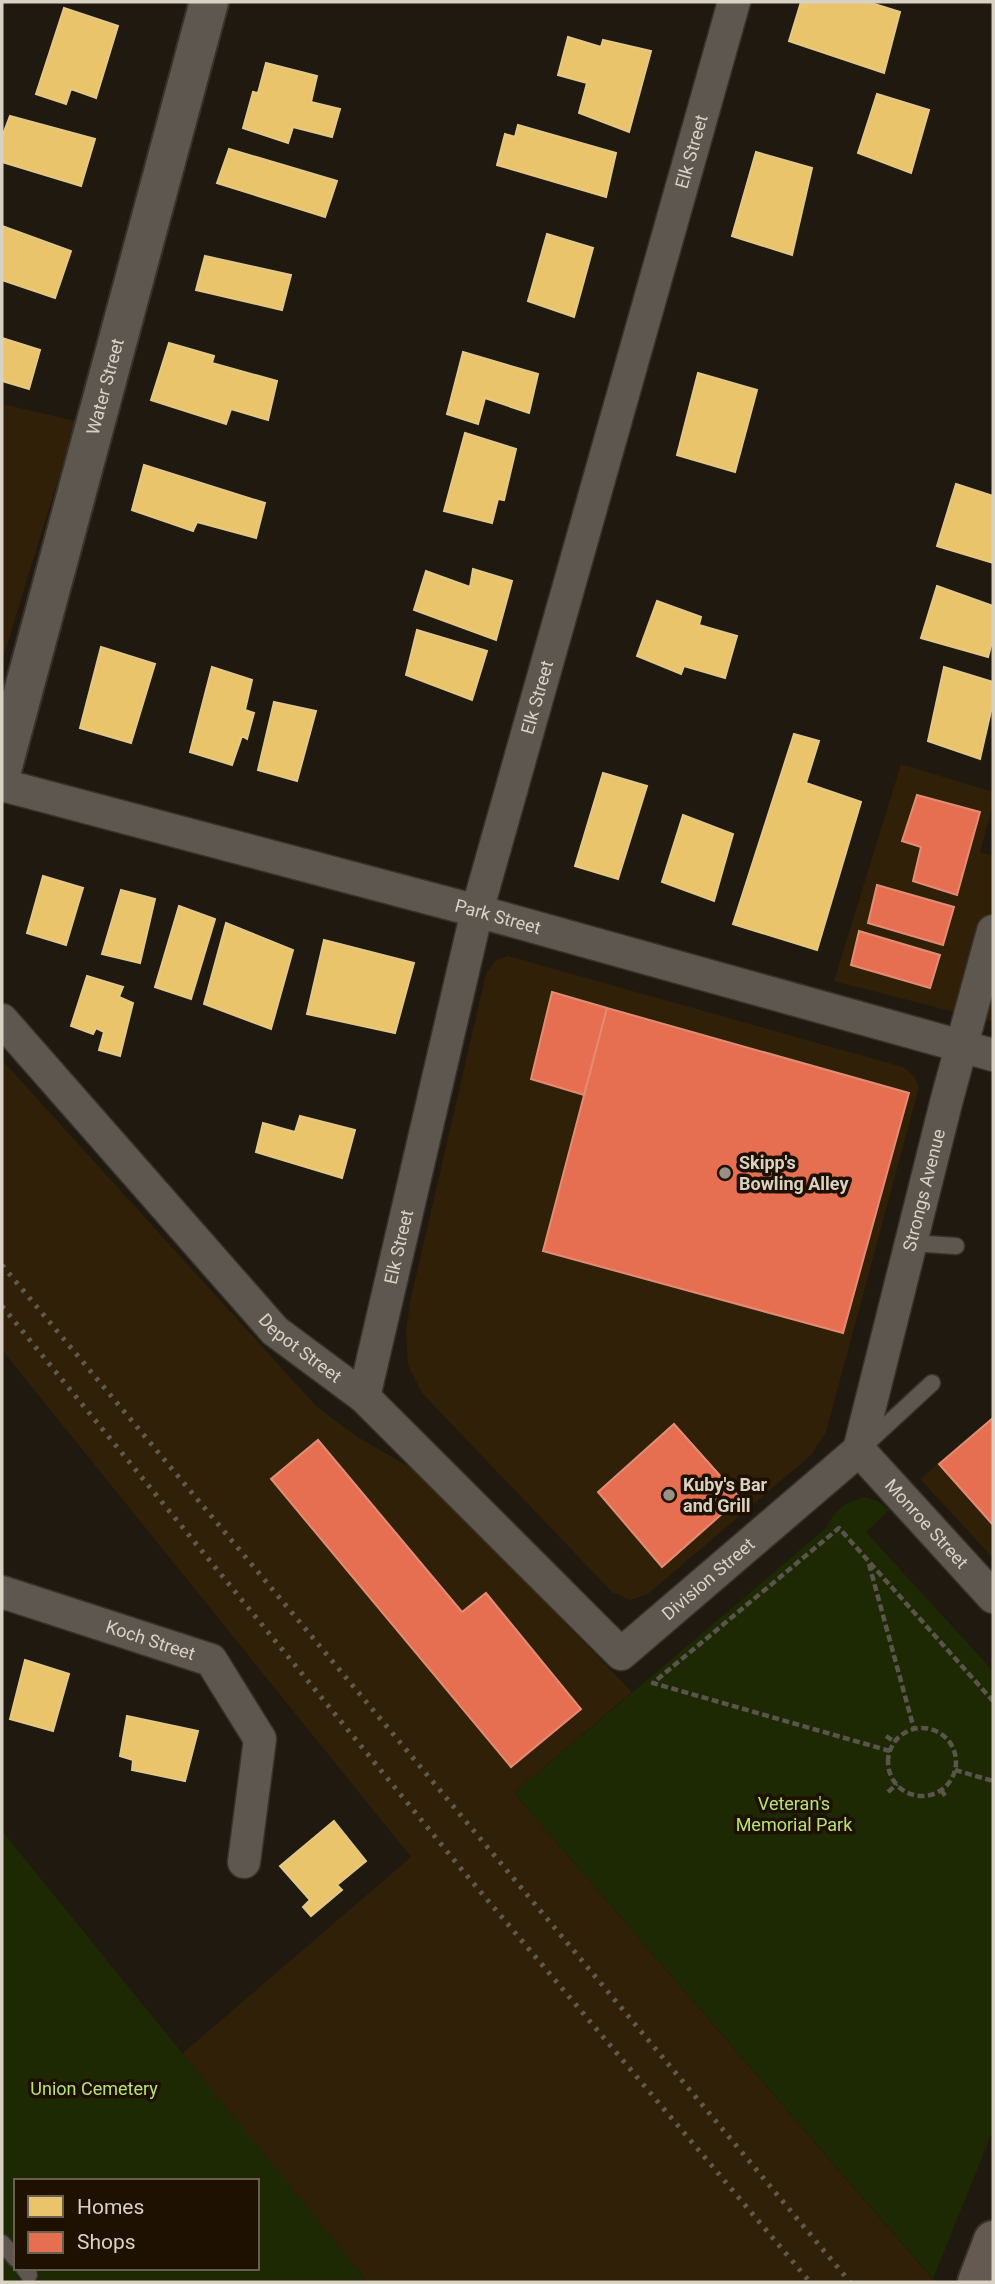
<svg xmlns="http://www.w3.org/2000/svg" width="995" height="2284" font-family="Roboto,sans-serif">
<rect width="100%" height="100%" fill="#20190f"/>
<path fill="#302007" d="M2 404 76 421 2 661Z
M901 764 993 792V804L980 852 993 856V1022L834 981Z
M508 956 903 1067 914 1076 919 1087 826 1432 811 1455 648 1594 630 1600 612 1592 422 1393 408 1365 406 1332 410 1302 486 974 495 961Z
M2 1060 317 1407 356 1436 418 1472 632 1692 514 1793 935 2282H368L182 2054 411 1857 2 1350Z
M993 1417V1558L920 1479Z"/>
<path fill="#1d2903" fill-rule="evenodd" d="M865 1497 878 1501 889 1510 866 1532 993 1671V2130L933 2279 514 1793 826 1528C836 1508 844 1503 865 1497Z
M2 1831 368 2282H2ZM16 2181H257V2268H16Z"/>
<path fill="#e9c46a" stroke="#e4c885" stroke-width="2" d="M801 2H868L900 12 884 73 789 41Z
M64 8 118 26 96 98 71 89 66 104 36 94Z
M568 37 601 47 603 40 651 51 629 132 579 113 587 83 558 75Z
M266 63 317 76 311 102 340 109 332 137 293 127 288 143 243 128 253 92 258 93Z
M877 94 929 110 911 173 858 153Z
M10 116 95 139 81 186 2 162V137Z
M518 125 616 153 606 197 497 165 505 134 515 137Z
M229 149 337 181 325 217 217 183Z
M756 152 812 168 792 255 732 236Z
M2 226 71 251 55 298 2 280Z
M547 234 593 248 574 317 528 301Z
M205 256 291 275 282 310 196 290Z
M2 338 40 350 29 389 2 381Z
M169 343 214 356 212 363 277 381 268 420 231 409 226 424 151 400Z
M463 352 538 374 529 413 485 398 478 424 447 414Z
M698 373 757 390 735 472 677 455Z
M465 433 516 449 504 500 498 499 492 523 444 511Z
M144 465 265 503 256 538 197 522 193 531 132 510Z
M956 484 993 496V563L937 546Z
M473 569 512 581 496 640 414 610 426 571 470 587Z
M937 586 993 606V638L988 657 921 638Z
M657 601 701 617 699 625 737 636 725 678 684 666 681 674 637 656Z
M417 630 487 651 472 700 406 675Z
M101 647 155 664 131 743 80 728Z
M212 667 252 680 245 710 254 713 247 739 242 736 232 765 190 752Z
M944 667 993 682V702L980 759 928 741Z
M274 702 316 711 297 781 258 770Z
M794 734 819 741 806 783 861 802 817 950 733 924Z
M603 773 647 786 618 879 575 866Z
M683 815 733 834 714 901 662 882Z
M43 876 83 888 66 945 27 933Z
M121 890 155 899 140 963 102 954Z
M179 906 215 919 191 999 155 987Z
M226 923 293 950 271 1029 204 1004Z
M324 940 414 963 395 1033 307 1014Z
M87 976 123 987 119 997 133 1003 120 1056 99 1050 104 1032 96 1028 93 1034 71 1026Z
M300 1116 355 1130 342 1178 256 1152 263 1123 295 1132Z
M25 1660 69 1674 53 1731 10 1719Z
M127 1716 198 1731 185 1781 132 1770 133 1760 120 1756Z
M334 1821 366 1861 337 1885 342 1890 311 1916 303 1907 310 1900 280 1866Z"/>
<path fill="#e76f51" stroke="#e38c74" stroke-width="2" d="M917 795 980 812 957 895 913 881 921 847 902 841Z
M877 885 954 907 943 945 868 923Z
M859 931 940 955 930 988 851 965Z
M552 992 607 1008 584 1095 531 1079Z
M607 1008 909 1093 843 1333 543 1251Z
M993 1418V1525L939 1464Z
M674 1424 740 1498 662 1567 598 1492Z
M318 1440 462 1612 486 1593 581 1709 511 1767 271 1479Z"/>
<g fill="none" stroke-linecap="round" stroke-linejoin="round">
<g stroke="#38322c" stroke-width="19">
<path id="service" d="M911 1243 956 1246
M866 1444 932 1383
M2 2243 16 2259
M24 2268 29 2275"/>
</g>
<g stroke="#38322c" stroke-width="35">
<g id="minor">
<path id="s1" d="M2 785 477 911 993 1055"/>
<path id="s2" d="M2 1020 275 1331 364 1397 621 1654 859 1450"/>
<path id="s3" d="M364 1397 477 911 734 2"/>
<path id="s4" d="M859 1450 947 1099 993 931"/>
<path id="s5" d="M859 1450 993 1597"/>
<path id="s6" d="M2 1592 211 1660 260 1739 244 1862"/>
</g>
</g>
<g stroke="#38322c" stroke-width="42">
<g id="tertiary">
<path id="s7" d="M2 770 209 2"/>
</g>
</g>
<g stroke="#38322c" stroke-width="42">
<path id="secondary" d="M977 2282 993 2240"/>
</g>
<path stroke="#5a544d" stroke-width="4.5" stroke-dasharray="7 3.5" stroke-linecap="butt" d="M869 1564 914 1729
M888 1762a34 34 0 1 1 68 0a34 34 0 1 1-68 0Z
M886 1736 895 1742
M890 1751 653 1683 839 1528 993 1701
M955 1770 993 1781
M941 1790 946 1797
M888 1792 897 1784"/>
<use href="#service" stroke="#5d574f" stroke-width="16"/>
<use href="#minor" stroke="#5d574f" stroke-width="32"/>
<use href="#tertiary" stroke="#5d574f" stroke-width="38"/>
<use href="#secondary" stroke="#645a51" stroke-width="38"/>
<path stroke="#5f5950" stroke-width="5" stroke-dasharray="3.5 7" stroke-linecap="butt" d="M2 1265 850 2282
M2 1306 463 1871 810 2282"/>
</g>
<g fill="#999185" stroke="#1e1101" stroke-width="2.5">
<circle cx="725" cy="1173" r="7"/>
<circle cx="669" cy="1495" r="7"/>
</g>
<g text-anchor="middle" stroke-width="7" stroke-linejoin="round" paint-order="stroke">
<g font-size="18" fill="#dad1c5" stroke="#1e1101">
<text dy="6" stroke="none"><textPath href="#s3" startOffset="1288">Elk Street</textPath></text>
<text dy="6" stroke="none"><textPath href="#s7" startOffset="397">Water Street</textPath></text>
<text dy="6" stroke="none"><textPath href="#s3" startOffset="721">Elk Street</textPath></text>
<text dy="6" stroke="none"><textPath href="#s1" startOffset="513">Park Street</textPath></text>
<text dy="6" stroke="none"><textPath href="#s4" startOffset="268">Strongs Avenue</textPath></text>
<text dy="6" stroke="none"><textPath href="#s3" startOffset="154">Elk Street</textPath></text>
<text dy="6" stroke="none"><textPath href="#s2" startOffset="444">Depot Street</textPath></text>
<text dy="6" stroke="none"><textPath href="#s5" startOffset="100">Monroe Street</textPath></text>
<text dy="6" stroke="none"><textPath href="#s2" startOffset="1003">Division Street</textPath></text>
<text dy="6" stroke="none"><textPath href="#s6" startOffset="156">Koch Street</textPath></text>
</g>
<g font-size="18" font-weight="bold" fill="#dad1c5" stroke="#1e1101" text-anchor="start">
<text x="739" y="1169">Skipp's<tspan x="739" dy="21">Bowling Alley</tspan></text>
<text x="683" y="1491">Kuby's Bar<tspan x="683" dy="21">and Grill</tspan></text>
</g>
<g font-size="18" fill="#b7e376" stroke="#1e1101">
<text x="794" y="1810">Veteran's<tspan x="794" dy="21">Memorial Park</tspan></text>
<text x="94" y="2095">Union Cemetery</text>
</g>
</g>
<rect width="995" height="2284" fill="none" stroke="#dad1c5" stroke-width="7"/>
<rect x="14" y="2179" width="245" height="91" fill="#1e1101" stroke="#695e4f" stroke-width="2"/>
<rect x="28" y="2196" width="35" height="21" fill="#e9c46a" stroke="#695e4f" stroke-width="2"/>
<text x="77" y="2214" font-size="21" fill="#dad1c5">Homes</text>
<rect x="28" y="2232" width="35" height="21" fill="#e76f51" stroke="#695e4f" stroke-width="2"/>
<text x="77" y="2249" font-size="21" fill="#dad1c5">Shops</text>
</svg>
